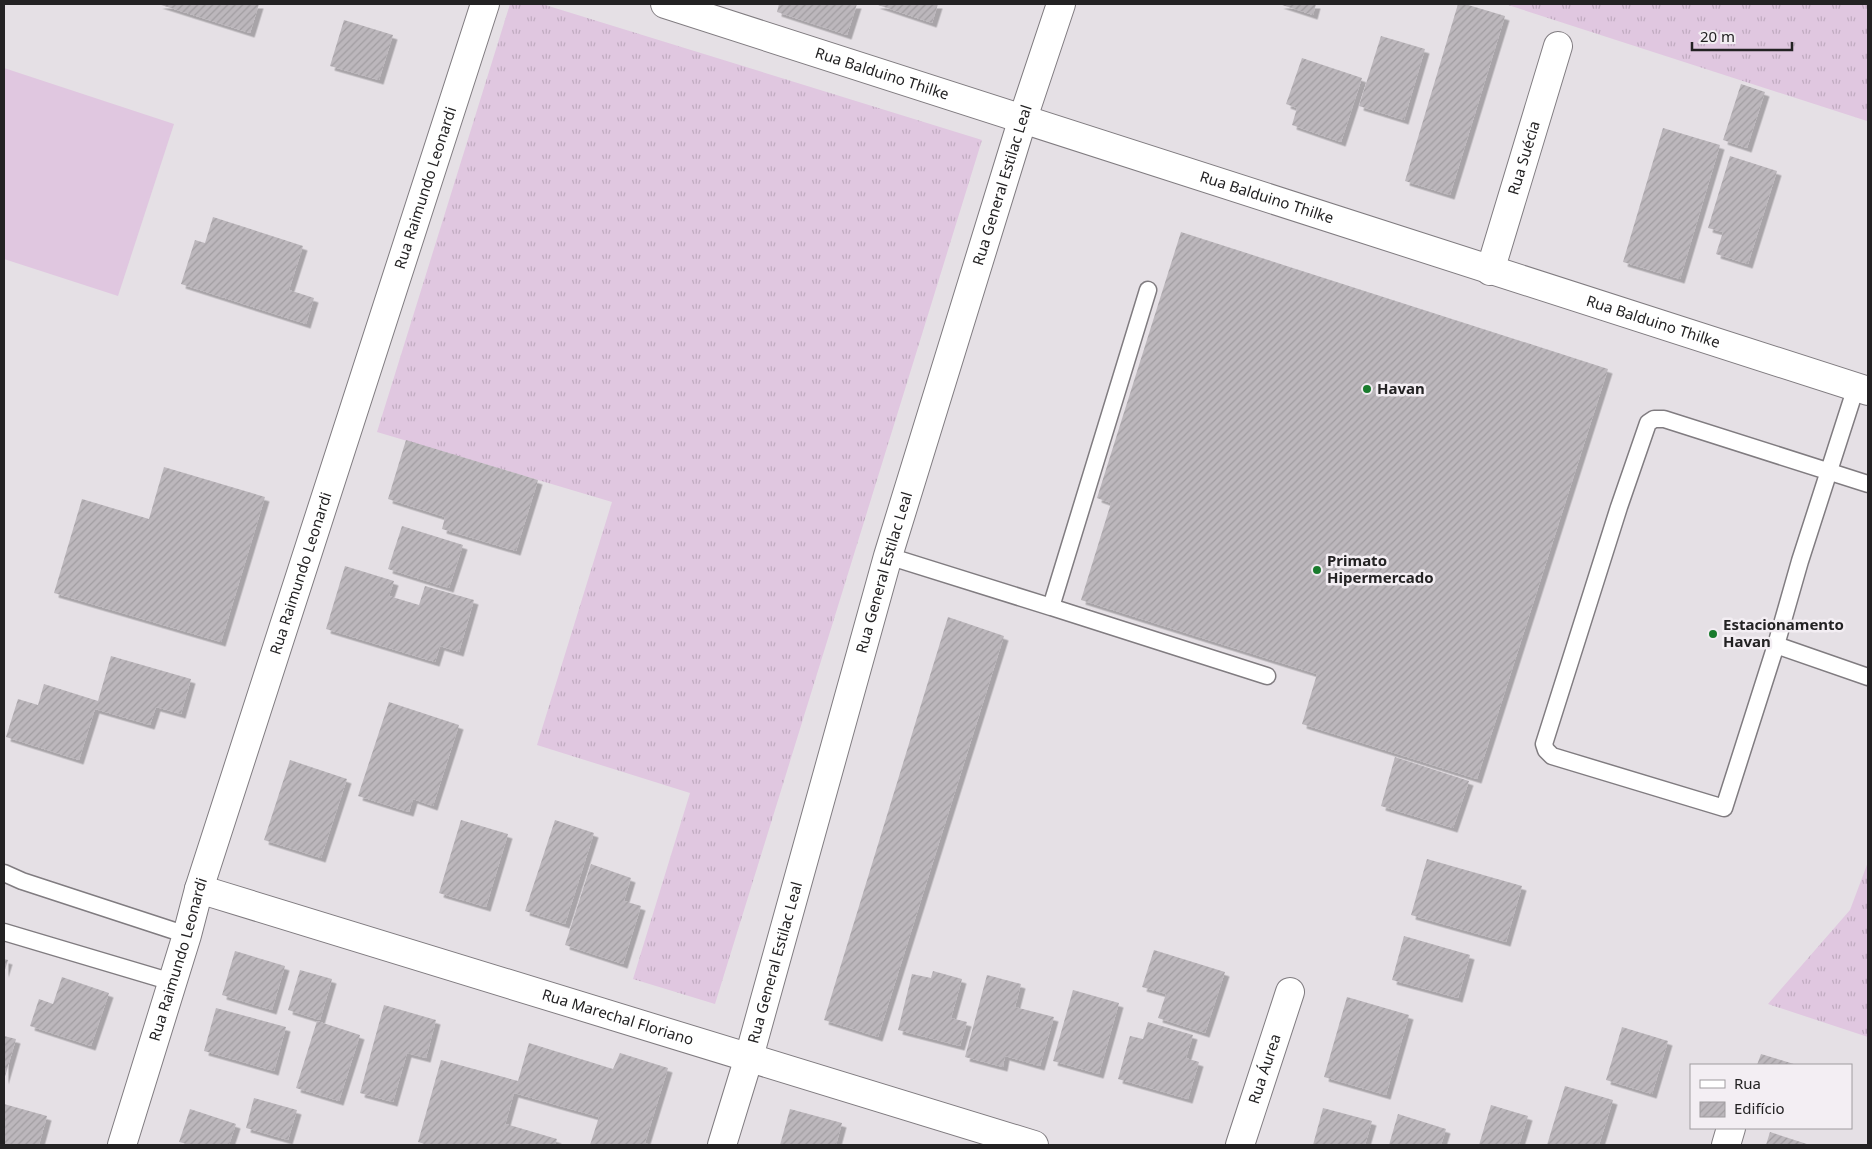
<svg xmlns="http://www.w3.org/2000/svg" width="1872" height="1149" font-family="'Noto Sans',sans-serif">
<defs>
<pattern id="grass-tufts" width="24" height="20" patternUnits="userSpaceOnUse" patternTransform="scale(1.25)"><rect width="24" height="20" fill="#e0c7e0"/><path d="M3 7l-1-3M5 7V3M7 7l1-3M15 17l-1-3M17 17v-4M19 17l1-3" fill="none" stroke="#c0abc0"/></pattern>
<pattern id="building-hatch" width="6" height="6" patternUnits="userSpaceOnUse" patternTransform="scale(1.25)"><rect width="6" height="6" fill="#bcb7bc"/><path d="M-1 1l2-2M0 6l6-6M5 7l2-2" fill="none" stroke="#a19da1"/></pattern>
<filter id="shadow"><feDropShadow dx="4.5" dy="4.5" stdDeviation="0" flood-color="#0004"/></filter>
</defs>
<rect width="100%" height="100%" fill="#e5e0e5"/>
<path fill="url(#grass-tufts)" d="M510 4H542L982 140 715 1004 633 979 690 793 537 745 612 502 377 432Z
M1505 4H1868V119L1867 121Z
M1868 862V1037L1768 1004 1850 910Z"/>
<path fill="#e0c7e0" d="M4 68 174 124 118 296 4 259Z"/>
<path fill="url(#building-hatch)" filter="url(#shadow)" d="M158 4H259L250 33Z
M779 4H857L847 35 777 12Z
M875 4H938L932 23Z
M1279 4H1316L1313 15Z
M1458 4H1465L1505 16 1450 195 1405 181Z
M344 20 393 35 379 80 330 66Z
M1381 36 1425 49 1404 120 1359 106Z
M1302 58 1362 78 1341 142 1292 125 1297 108 1286 104Z
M1741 84 1765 92 1747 148 1723 140Z
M1663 128 1720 145 1680 279 1623 262Z
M1730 156 1777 171 1748 264 1716 254 1723 232 1708 228Z
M213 217 303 246 289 290 314 298 306 324 181 284 195 240 205 243Z
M1181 232 1608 369 1477 779 1302 724 1317 674 1081 600 1111 503 1097 498Z
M406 440 538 480 516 551 442 529 445 517 388 499Z
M164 467 265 497 221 642 54 593 82 499 149 519Z
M402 526 463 545 449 588 388 569Z
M345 566 394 581 389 596 419 605 425 586 474 600 459 652 440 646 435 662 326 629Z
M948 617 1004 636 878 1037 824 1020Z
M111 656 191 679 181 714 156 707 150 725 95 709 79 760 6 737 18 699 38 705 44 684 98 701Z
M389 702 459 725 433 806 413 799 409 812 358 796Z
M1395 757 1469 781 1453 828 1381 806Z
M290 760 347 779 321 858 264 840Z
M461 820 508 834 486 907 439 893Z
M555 820 594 833 565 924 525 911Z
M1427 859 1522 886 1506 942 1411 915Z
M591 864 631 878 624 901 641 906 623 964 565 945Z
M1404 936 1470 955 1458 998 1392 980Z
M1154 950 1225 972 1205 1033 1158 1018 1166 994 1142 987Z
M235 951 285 966 272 1010 222 995Z
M4 959 8 960 4 973Z
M300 970 332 979 320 1020 288 1010Z
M933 971 962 979 951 1018 967 1022 960 1046 898 1030 912 974 931 978Z
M987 975 1021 984 1015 1007 1054 1017 1040 1066 1005 1056 1003 1067 965 1057Z
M62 977 109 993 91 1046 30 1026 39 999 53 1004Z
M1073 990 1119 1003 1099 1074 1053 1061Z
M1347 997 1409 1015 1386 1095 1324 1077Z
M384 1005 436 1020 426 1058 407 1053 393 1102 360 1093Z
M216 1008 286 1027 274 1071 204 1051Z
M317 1021 360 1035 339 1101 296 1088Z
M1148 1022 1193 1035 1186 1058 1199 1062 1188 1099 1118 1079 1130 1036 1143 1039Z
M1622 1027 1668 1041 1652 1094 1606 1080Z
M4 1036 16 1039 4 1080Z
M529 1043 613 1069 620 1053 668 1068 645 1143H650L649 1145H590L599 1117 514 1093 503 1132 506 1124 557 1139 555 1145H428L418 1142 441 1060 518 1081Z
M1761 1054 1797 1065H1757Z
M1565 1086 1613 1100 1599 1145H1547Z
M254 1098 297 1110 288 1140 246 1128Z
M4 1104 47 1116 39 1145H4Z
M1491 1105 1528 1116 1519 1145H1479Z
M1323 1108 1372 1121 1365 1145H1313Z
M190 1109 236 1124 229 1145H191L179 1142Z
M790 1109 842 1123 836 1145H780Z
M1398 1114 1446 1129 1441 1145H1389Z
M1770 1132 1810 1145H1766Z"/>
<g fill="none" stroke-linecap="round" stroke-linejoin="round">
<g stroke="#807c80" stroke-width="19">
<path id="service" d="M1856 387 1800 561 1776 645 1724 808 1552 756 1546 750 1544 744 1619 507 1648 423 1654 419H1664L1868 484
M888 556 1051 607 1148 290
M1051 607 1267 676
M1776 645 1868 677
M4 873 22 881 187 935
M4 932 172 982"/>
</g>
<g stroke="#807c80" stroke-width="30">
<g id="minor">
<path id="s1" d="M665 4 1868 391"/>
<path id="s2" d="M1490 271 1558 46"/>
<path id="s3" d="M199 889 1034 1145"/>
<path id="s4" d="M122 1145 187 935 199 889 485 4"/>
<path id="s5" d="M722 1145 749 1057 888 556 1023 118 1061 4"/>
<path id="s6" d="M1240 1145 1290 992"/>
<path d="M1726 1145 1731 1128"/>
</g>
</g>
<use href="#service" stroke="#fff" stroke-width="16"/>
<use href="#minor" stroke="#fff" stroke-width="28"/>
</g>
<g fill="#197b2d" stroke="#f3eef3" stroke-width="2">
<circle cx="1367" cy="389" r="5"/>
<circle cx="1317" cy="570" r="5"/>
<circle cx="1713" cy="634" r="5"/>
</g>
<g text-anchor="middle" stroke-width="5" stroke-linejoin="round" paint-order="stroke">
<g font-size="15" fill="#232223" stroke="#f3eef3">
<text dy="5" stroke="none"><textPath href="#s1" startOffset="228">Rua Balduino Thilke</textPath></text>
<text dy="5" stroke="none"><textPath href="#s2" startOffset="118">Rua Suécia</textPath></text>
<text dy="5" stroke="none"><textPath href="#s5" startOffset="1000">Rua General Estilac Leal</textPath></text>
<text dy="5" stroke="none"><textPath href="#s4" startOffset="1004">Rua Raimundo Leonardi</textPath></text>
<text dy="5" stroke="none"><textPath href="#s1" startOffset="632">Rua Balduino Thilke</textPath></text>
<text dy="5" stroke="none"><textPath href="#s1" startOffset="1038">Rua Balduino Thilke</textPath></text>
<text dy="5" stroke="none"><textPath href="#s5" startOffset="595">Rua General Estilac Leal</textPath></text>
<text dy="5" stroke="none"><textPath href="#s4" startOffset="599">Rua Raimundo Leonardi</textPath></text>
<text dy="5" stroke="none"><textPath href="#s4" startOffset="194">Rua Raimundo Leonardi</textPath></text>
<text dy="5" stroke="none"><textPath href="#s5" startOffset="190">Rua General Estilac Leal</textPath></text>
<text dy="5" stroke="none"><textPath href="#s3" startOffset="438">Rua Marechal Floriano</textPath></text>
<text dy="5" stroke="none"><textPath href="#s6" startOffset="80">Rua Áurea</textPath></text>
</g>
<g font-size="15" font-weight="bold" fill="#232223" stroke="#f3eef3" text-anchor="start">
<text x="1377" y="394">Havan</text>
<text x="1327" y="566">Primato<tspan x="1327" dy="17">Hipermercado</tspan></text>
<text x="1723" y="630">Estacionamento<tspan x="1723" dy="17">Havan</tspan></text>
</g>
</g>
<rect width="1872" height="1149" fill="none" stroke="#232223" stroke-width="10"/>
<rect x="1690" y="1064" width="162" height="65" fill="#f3eef3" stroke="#a09ca0"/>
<rect x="1700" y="1080" width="25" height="8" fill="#ffffff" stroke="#a09ca0"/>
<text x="1734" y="1089" font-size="15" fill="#232223">Rua</text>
<rect x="1700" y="1102" width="25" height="15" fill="url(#building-hatch)" stroke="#a09ca0"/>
<text x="1734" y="1114" font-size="15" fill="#232223">Edifício</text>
<path d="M1692 42v8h100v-8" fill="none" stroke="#232223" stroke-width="2.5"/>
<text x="1700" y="42" font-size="15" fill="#232223" stroke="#f3eef3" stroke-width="4" paint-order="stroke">20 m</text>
</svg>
